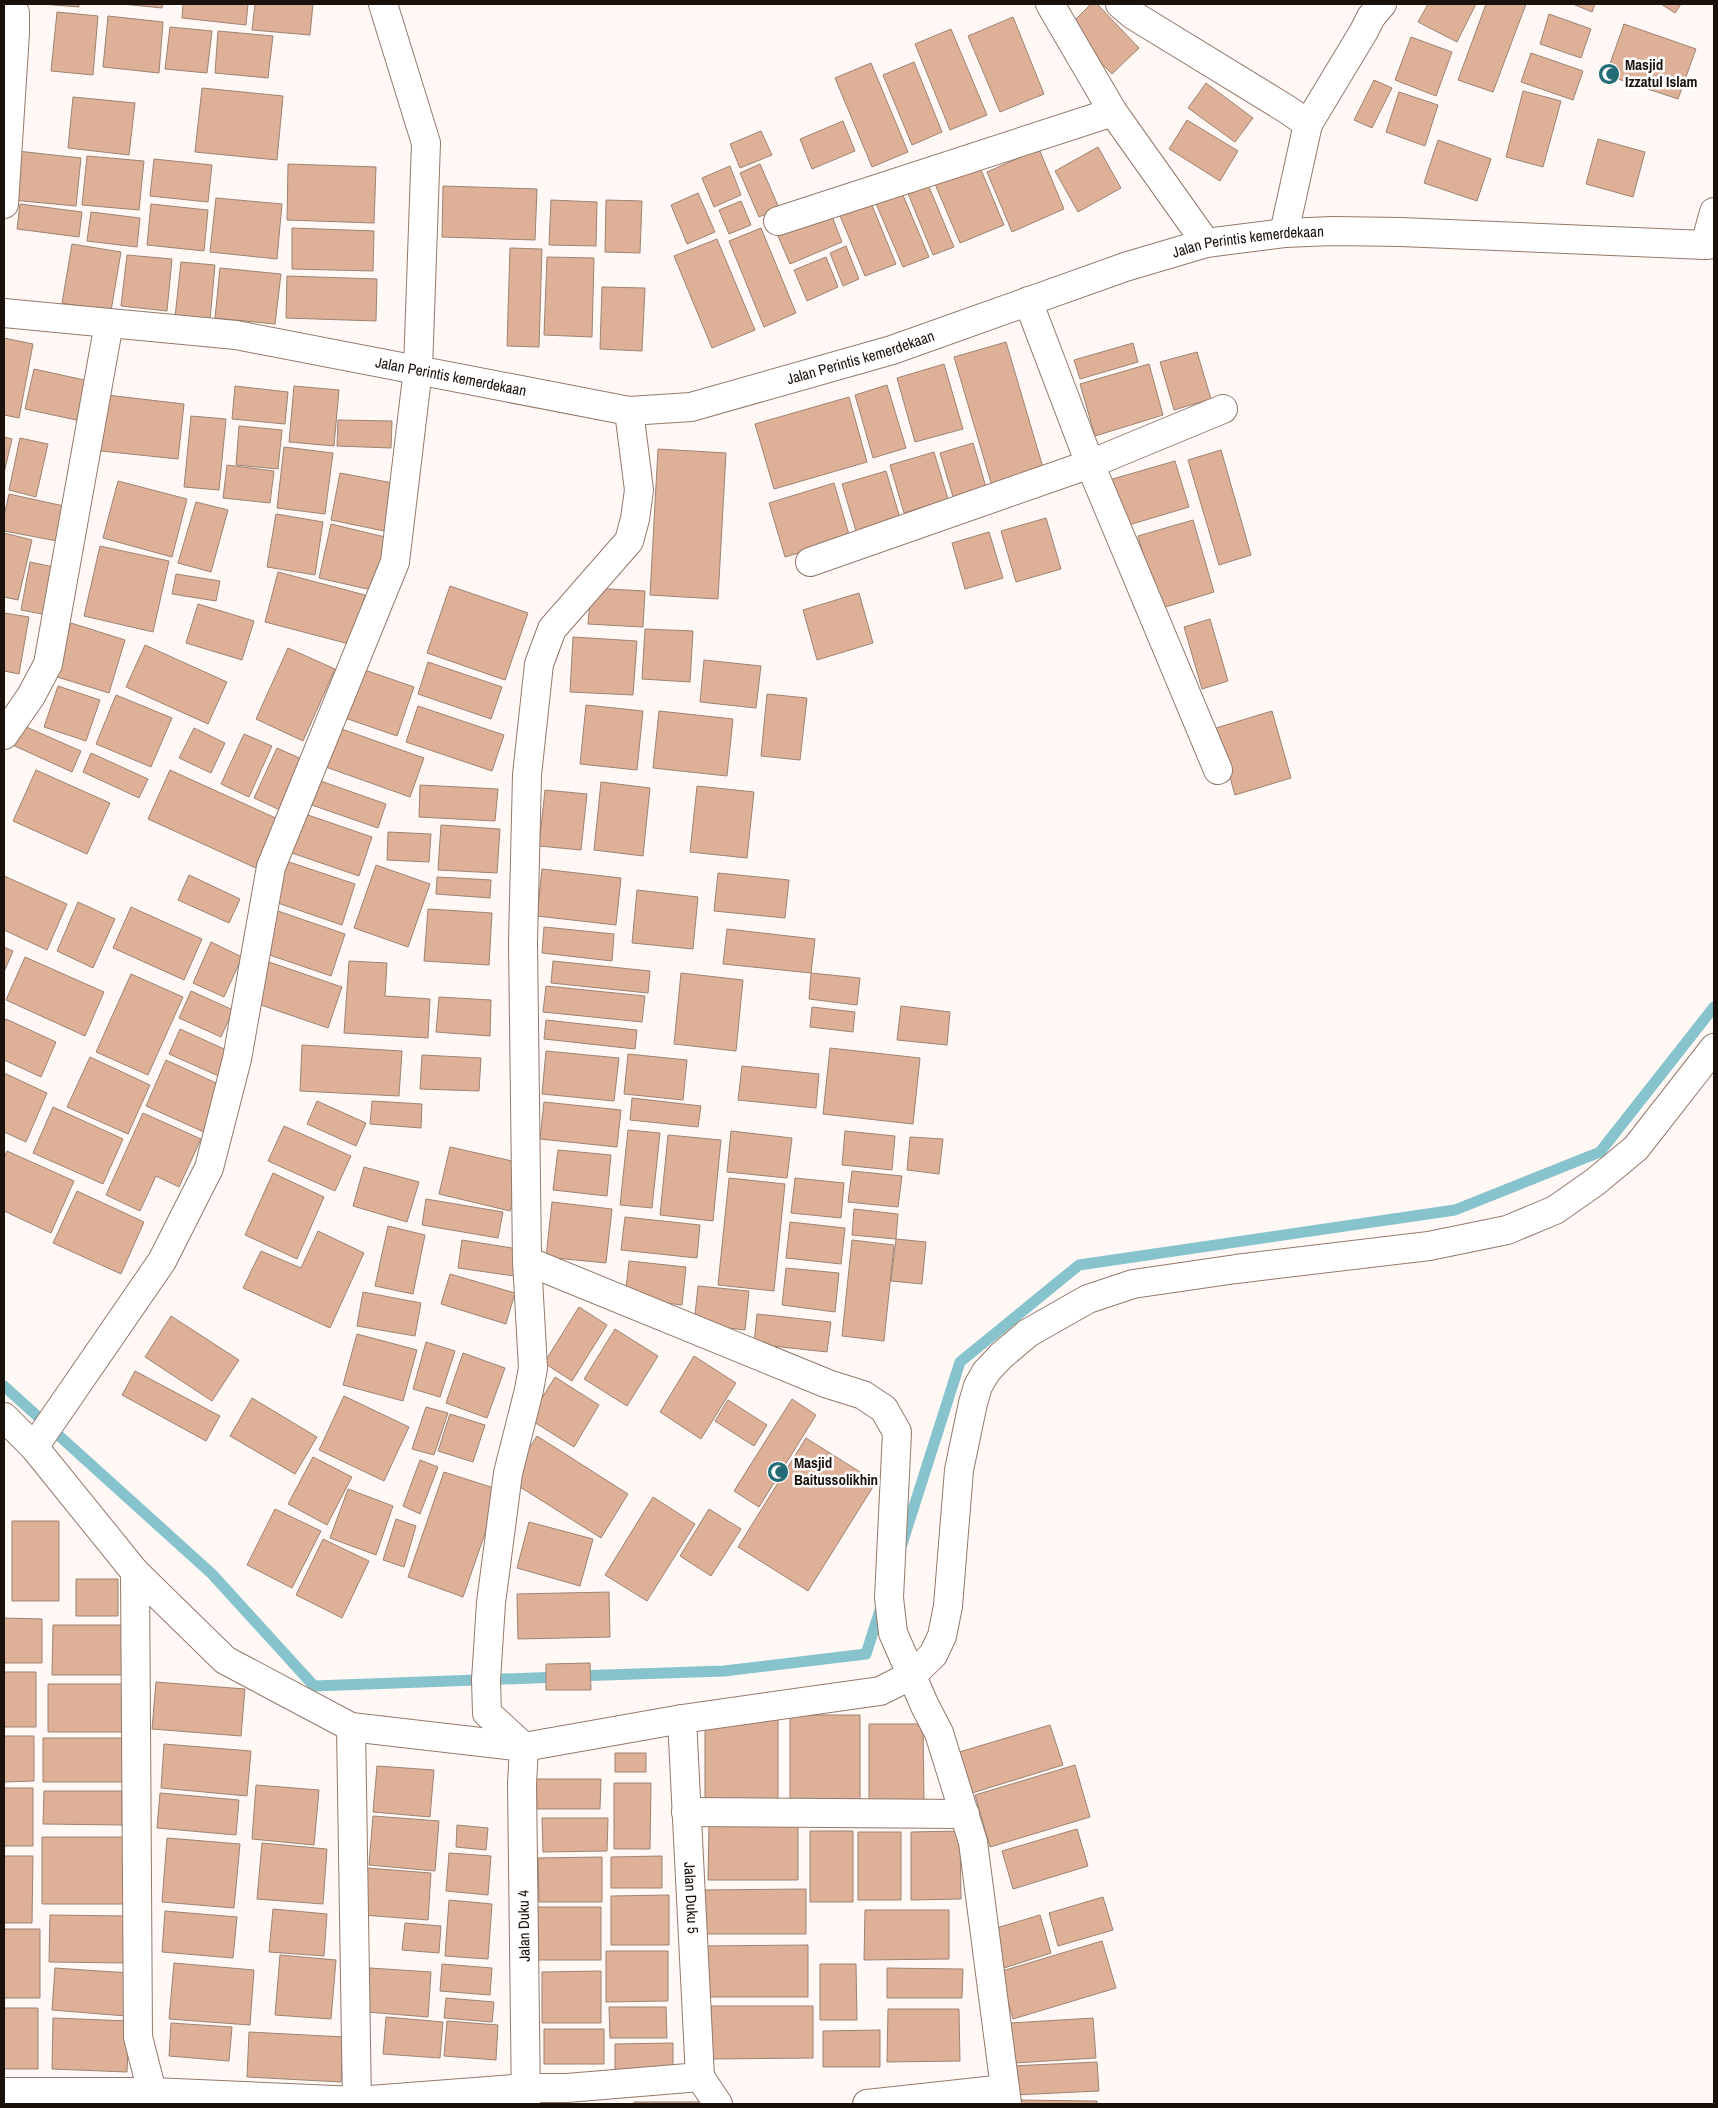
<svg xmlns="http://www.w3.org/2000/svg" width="1718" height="2108" font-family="'Archivo Narrow',sans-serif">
<rect width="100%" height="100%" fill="#fff8f5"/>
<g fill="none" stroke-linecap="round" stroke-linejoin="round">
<path stroke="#87c3cc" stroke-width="11" d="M4 1386 212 1574 314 1686 560 1677
M902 1544 960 1362 1079 1265 1455 1210 1600 1152 1714 1007
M576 1676 724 1671 866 1654 882 1604"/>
</g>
<path fill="#ddb097" stroke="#9e8373" d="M42 4H79V7Z
M122 4H163L162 8Z
M183 4H248L246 25 182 18Z
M255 4H313L310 35 252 30Z
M1091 4H1097L1139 48 1112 74 1067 28Z
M1428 4H1476L1457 42 1418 22Z
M1486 4H1526L1493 92 1458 80Z
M1573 4H1595L1592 12Z
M1661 4H1681L1675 13Z
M57 12 98 16 93 75 51 71Z
M1549 14 1591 29 1581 58 1540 44Z
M108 16 163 22 159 73 103 67Z
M1013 17 1044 94 1000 112 968 36Z
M1624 24 1696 49 1678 99 1606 75Z
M170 27 212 31 207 73 165 69Z
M951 29 987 115 950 130 915 44Z
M218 31 273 36 268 78 215 73Z
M1411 37 1452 52 1436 96 1395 80Z
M1531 53 1583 71 1573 100 1521 82Z
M914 62 942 132 912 145 883 75Z
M871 63 908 152 872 167 835 78Z
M1374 80 1392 88 1372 128 1354 120Z
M1206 83 1253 118 1235 142 1188 108Z
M202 88 283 96 277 160 195 152Z
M1523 91 1561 101 1543 167 1506 157Z
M1399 92 1438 105 1425 146 1386 132Z
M73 97 135 103 129 155 68 148Z
M1187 120 1238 151 1220 181 1169 149Z
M843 121 855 151 812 169 800 139Z
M761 131 772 155 740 168 730 144Z
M1598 139 1645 152 1633 197 1586 184Z
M1438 140 1491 159 1477 201 1424 183Z
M1098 147 1121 188 1078 212 1055 171Z
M1039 149 1064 209 1012 232 987 172Z
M17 151 81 158 76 206 12 200Z
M87 156 144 161 139 210 82 205Z
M154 159 212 165 208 202 150 196Z
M288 164 376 167 374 223 287 220Z
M760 164 779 208 759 217 740 173Z
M979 165 1004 225 960 243 935 184Z
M730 166 741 195 714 207 702 178Z
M927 182 954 247 933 255 907 191Z
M443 186 537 189 535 240 442 237Z
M900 188 929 257 903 267 874 199Z
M698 193 715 232 687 244 671 205Z
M216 198 282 204 277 259 210 252Z
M869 198 896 264 865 276 838 211Z
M551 200 597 202 596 246 549 245Z
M606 200 642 201 640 253 605 252Z
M741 201 751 225 729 234 719 210Z
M20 204 82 212 79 237 17 229Z
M151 204 208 210 204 251 147 245Z
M91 212 140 218 137 247 87 241Z
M831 214 842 242 790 264 778 236Z
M292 228 374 231 373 271 292 269Z
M761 228 796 313 764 327 729 241Z
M717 239 755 330 712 348 674 256Z
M72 244 121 252 111 311 62 303Z
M846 246 859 279 843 286 830 253Z
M510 248 542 249 539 347 507 346Z
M127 255 172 259 167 311 121 306Z
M547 257 594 258 592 337 544 335Z
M826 257 838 287 807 301 794 270Z
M181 262 215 265 210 320 175 317Z
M220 268 281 274 275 324 215 318Z
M287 276 377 279 376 321 286 318Z
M602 287 645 288 642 351 600 349Z
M4 338 33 344 19 418 4 415Z
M1006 342 1044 471 992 486 954 357Z
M1133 343 1138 362 1080 379 1074 360Z
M1197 352 1211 399 1174 410 1160 362Z
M944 364 963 429 915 442 897 378Z
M1149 364 1163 415 1095 436 1080 384Z
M34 369 89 381 81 421 25 409Z
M887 385 906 448 873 458 855 395Z
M235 386 288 392 285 424 232 419Z
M294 386 339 390 334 446 289 442Z
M107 395 184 404 178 459 101 451Z
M849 397 867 462 774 489 755 424Z
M191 416 226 419 219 490 184 487Z
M338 420 392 421 391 448 337 446Z
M239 426 282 430 278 469 236 465Z
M4 437 12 439 4 473Z
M20 438 48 444 36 497 9 490Z
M973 443 986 487 953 497 940 453Z
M284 447 333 453 325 514 277 508Z
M658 449 726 453 718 599 650 595Z
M1221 450 1251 555 1219 565 1188 460Z
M934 452 948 499 904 513 890 465Z
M1175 461 1189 507 1122 527 1109 480Z
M227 465 274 471 270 503 223 498Z
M886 471 903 528 859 541 842 484Z
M340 473 398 484 389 532 331 520Z
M118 481 187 499 172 557 103 538Z
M834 483 850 538 785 557 769 503Z
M9 494 64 506 57 541 4 531V516Z
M196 502 228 510 211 572 178 563Z
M276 514 323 522 315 575 267 567Z
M1046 518 1061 569 1016 582 1001 531Z
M1193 520 1214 592 1159 609 1138 536Z
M331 524 389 538 376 591 319 578Z
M989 532 1003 578 965 589 952 543Z
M4 533 32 540 18 600 4 597Z
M100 546 169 561 153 632 84 616Z
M30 562 63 569 53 616 21 610Z
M278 572 365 595 353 645 265 622Z
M176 574 220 581 216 601 172 594Z
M450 586 528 613 505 680 427 653Z
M591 588 645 591 643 627 588 624Z
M859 593 873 643 817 660 803 610Z
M198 604 254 621 242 660 186 643Z
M4 613 29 617 19 674 4 671Z
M1210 619 1228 681 1202 689 1184 627Z
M71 623 125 640 109 693 54 676Z
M645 629 693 631 690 682 642 679Z
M573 637 637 641 633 695 570 692Z
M145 645 227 682 208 724 126 687Z
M288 648 335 669 303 741 256 719Z
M704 660 761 666 756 708 700 702Z
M428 662 502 687 491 719 418 694Z
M359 668 414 687 397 736 342 717Z
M58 686 100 700 86 741 44 727Z
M767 694 807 698 800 760 761 756Z
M116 695 172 718 151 767 96 744Z
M586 705 643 711 637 770 580 764Z
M418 706 504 735 492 771 406 742Z
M659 711 733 719 727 776 653 768Z
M1272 711 1291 778 1235 795 1216 728Z
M15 722 81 751 72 772 6 742Z
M336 727 424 758 410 797 323 766Z
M194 728 225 743 211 773 179 758Z
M244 734 272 746 249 797 221 784Z
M277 748 306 761 284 812 254 798Z
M91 753 148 779 139 798 83 772Z
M36 770 110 803 87 854 13 821Z
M170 770 280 820 258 869 148 819Z
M315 779 386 804 378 828 306 803Z
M601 782 650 788 643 856 594 850Z
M420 785 498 789 495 821 419 817Z
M697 786 754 792 747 858 690 852Z
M545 790 587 794 581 850 539 846Z
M302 813 372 837 359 876 289 852Z
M441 825 500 829 497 873 438 870Z
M388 832 431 834 429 862 387 860Z
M286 861 355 884 342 925 272 901Z
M376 865 430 884 408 947 354 928Z
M542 869 621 878 616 925 537 916Z
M718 873 789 880 785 918 714 911Z
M189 875 240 899 229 923 178 900Z
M4 876 67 904 47 950 4 930Z
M437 877 491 880 490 898 436 894Z
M637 890 698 897 693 949 632 943Z
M78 902 115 919 93 968 57 951Z
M131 907 202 939 184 980 113 948Z
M272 909 345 934 331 976 258 951Z
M428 909 492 913 489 965 424 961Z
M544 927 614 934 612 961 542 953Z
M727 929 815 939 811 973 723 964Z
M211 942 242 957 224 997 193 983Z
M4 947 13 951 4 972Z
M25 957 104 992 85 1036 6 1000Z
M349 961 387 963 385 996 430 999 428 1038 344 1033Z
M553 961 650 971 648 993 551 983Z
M269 962 342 987 328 1028 255 1003Z
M681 973 743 980 736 1051 674 1044Z
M811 973 860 978 857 1005 809 999Z
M131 974 183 997 148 1075 96 1052Z
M546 986 645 996 642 1022 543 1012Z
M191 991 233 1010 221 1037 179 1018Z
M439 997 491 1000 490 1036 436 1032Z
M901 1006 950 1012 947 1045 897 1040Z
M812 1007 855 1012 853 1032 810 1027Z
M6 1019 56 1042 41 1077 4 1060V1023Z
M546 1020 637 1030 635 1049 544 1039Z
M180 1029 233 1053 223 1078 169 1054Z
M302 1045 402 1051 399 1096 300 1091Z
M830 1048 920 1058 913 1124 823 1114Z
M546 1051 619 1058 614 1101 542 1094Z
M628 1054 687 1060 683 1100 624 1094Z
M422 1055 481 1058 479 1091 420 1089Z
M90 1057 150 1085 128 1134 67 1107Z
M166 1060 227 1088 206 1133 146 1106Z
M742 1066 819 1074 816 1108 738 1100Z
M4 1073 47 1093 26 1142 4 1132Z
M632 1098 701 1106 698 1127 630 1120Z
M317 1101 366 1123 356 1146 307 1124Z
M372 1101 422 1104 421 1128 370 1124Z
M544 1102 621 1110 617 1147 540 1139Z
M53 1107 123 1139 103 1184 33 1153Z
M143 1113 201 1139 179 1187 156 1176 140 1211 106 1195Z
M284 1126 351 1156 335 1191 268 1161Z
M628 1130 660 1133 652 1208 620 1205Z
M731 1131 792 1138 787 1178 727 1172Z
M845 1131 895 1136 892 1170 842 1165Z
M668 1135 721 1140 713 1221 660 1215Z
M910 1137 943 1139 939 1174 907 1170Z
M450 1147 521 1163 510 1211 439 1194Z
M558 1150 611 1155 607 1196 553 1190Z
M7 1151 74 1181 51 1233 4 1211V1158Z
M364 1167 419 1182 407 1222 353 1206Z
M852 1171 902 1176 898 1207 848 1202Z
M273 1173 324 1197 297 1259 245 1235Z
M729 1178 785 1184 774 1291 718 1285Z
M795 1178 844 1183 841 1218 791 1213Z
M77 1191 144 1222 121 1274 53 1243Z
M426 1199 503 1212 498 1238 422 1225Z
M552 1202 612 1209 606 1263 546 1257Z
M854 1209 898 1214 896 1239 852 1235Z
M625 1217 700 1225 697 1258 621 1250Z
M790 1222 845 1228 841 1264 786 1258Z
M388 1226 425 1235 413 1294 375 1286Z
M318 1231 364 1253 330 1328 243 1288 261 1251 301 1268Z
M896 1239 926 1242 922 1284 891 1281Z
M462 1240 518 1249 514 1276 458 1268Z
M852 1240 894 1245 884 1341 842 1336Z
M629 1261 686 1267 682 1305 625 1298Z
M786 1268 839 1273 835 1312 782 1305Z
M450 1274 515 1293 506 1324 441 1304Z
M698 1286 749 1291 745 1330 694 1324Z
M363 1292 421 1303 415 1336 357 1326Z
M579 1307 607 1325 572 1381 544 1363Z
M757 1314 831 1322 827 1352 754 1344Z
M171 1316 239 1360 212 1401 145 1357Z
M615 1329 658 1356 627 1406 584 1379Z
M357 1334 417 1350 403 1401 343 1385Z
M426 1342 455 1351 440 1397 413 1389Z
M463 1353 505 1368 487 1418 446 1403Z
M694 1356 736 1383 701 1439 660 1412Z
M135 1371 220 1416 206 1441 122 1395Z
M555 1377 599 1405 574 1447 529 1419Z
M344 1396 409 1427 384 1481 319 1450Z
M252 1398 317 1437 295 1474 230 1436Z
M792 1399 816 1415 759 1507 734 1491Z
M728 1400 767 1425 754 1446 715 1421Z
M426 1407 448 1413 434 1455 412 1449Z
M450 1414 485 1425 473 1462 438 1451Z
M537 1436 628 1494 601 1538 509 1480Z
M806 1438 876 1482 808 1591 738 1547Z
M313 1457 352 1477 327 1525 288 1504Z
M420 1460 438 1467 420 1514 403 1506Z
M444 1472 500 1490 463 1597 408 1577Z
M348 1489 393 1506 376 1555 330 1538Z
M653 1497 695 1524 647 1601 605 1575Z
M275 1509 321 1531 292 1588 247 1565Z
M709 1509 741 1529 711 1576 680 1556Z
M396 1519 416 1526 404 1567 383 1560Z
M12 1521H59V1601H12Z
M529 1522 593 1539 580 1586 517 1568Z
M323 1539 369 1561 342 1618 296 1595Z
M76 1579H118V1616H76Z
M609 1592 610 1637 518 1639 517 1594Z
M4 1618 42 1619V1663H4Z
M53 1625H125V1675H52Z
M590 1663 591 1690H546V1664Z
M4 1672H36V1727H4Z
M156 1682 245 1689 241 1736 152 1729Z
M48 1684H125V1732H48Z
M790 1715H860V1802H790Z
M705 1718H778V1811H705Z
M869 1724H923L924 1801H869Z
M1050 1725 1063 1765 969 1794 956 1753Z
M4 1736H34V1781L4 1782Z
M43 1738H122L123 1782H43Z
M164 1744 251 1751 247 1796 161 1788Z
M615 1753H646V1772H615Z
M1075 1765 1090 1817 990 1847 975 1795Z
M377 1766 434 1770 430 1817 373 1812Z
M536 1779H601L600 1809H537Z
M614 1783H651L650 1849H614Z
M256 1785 319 1790 314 1845 252 1839Z
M4 1788H33V1846H4Z
M44 1791H122V1825L43 1824Z
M160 1793 239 1800 236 1835 157 1828Z
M373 1816 439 1821 435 1871 369 1865Z
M542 1818H608L607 1851 543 1852Z
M457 1825 488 1828 486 1850 456 1847Z
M709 1826H798V1880H708Z
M1077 1829 1088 1866 1013 1889 1002 1851Z
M810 1831H853V1902H810Z
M960 1831 961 1899 911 1900V1832Z
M858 1832H901V1900H858Z
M42 1837H127L126 1904H42Z
M167 1838 240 1844 234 1908 162 1902Z
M262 1843 327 1849 323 1904 257 1899Z
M449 1853 491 1856 488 1895 446 1891Z
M4 1856H33L32 1923H4Z
M662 1856V1888H611V1857Z
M602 1857V1902H539L538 1858Z
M367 1868 431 1873 428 1920 363 1915Z
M806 1889V1934H702V1890Z
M669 1895V1945H611V1896Z
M1103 1897 1113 1930 1058 1946 1049 1913Z
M449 1900 492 1904 488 1959 445 1956Z
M536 1907H601V1960H536Z
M273 1909 327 1914 324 1956 269 1952Z
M865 1910H949V1959L864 1960Z
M165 1911 237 1917 233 1958 162 1952Z
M50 1915 126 1916 125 1963 49 1962Z
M1040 1915 1051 1953 1004 1968 993 1929Z
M405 1923 441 1926 439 1953 402 1950Z
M4 1929H40V1998H4Z
M1102 1941 1116 1988 1013 2019 999 1972Z
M808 1945V1997H701V1946Z
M606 1951H668V2001L606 2002Z
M280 1955 336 1960 331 2019 275 2015Z
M174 1963 254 1970 250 2025 169 2019Z
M442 1964 492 1968 490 1995 440 1991Z
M820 1964H856L857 2020H820Z
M55 1968 129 1973 126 2016 52 2010Z
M370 1968 431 1972 428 2017 367 2012Z
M887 1968 963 1969 962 1998H887Z
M601 1971V2023H542V1972Z
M446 1998 494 2002 492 2022 444 2018Z
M711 2006H813V2058L711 2059Z
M609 2007H666L667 2038H610Z
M4 2008H38V2069H4Z
M888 2009H959L960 2061 887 2062Z
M386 2017 443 2022 440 2058 383 2054Z
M53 2018 129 2021 127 2072 52 2069Z
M1093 2018 1096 2058 1014 2063 1011 2023Z
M447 2021 498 2025 496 2060 444 2056Z
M171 2023 232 2027 229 2061 169 2056Z
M544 2029H604V2064H544Z
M880 2030V2067H823V2031Z
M249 2032 344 2037 341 2082 247 2077Z
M673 2043V2069L615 2070V2044Z
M1097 2062 1099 2091 1013 2095 1011 2066Z
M1016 2100 1097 2101V2104H1016Z
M634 2102H704V2104H634Z"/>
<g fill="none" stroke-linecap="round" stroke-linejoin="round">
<g stroke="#94796a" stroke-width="30">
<g id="minor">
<path d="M1050 4 1113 112 1206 243"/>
<path d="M1120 4 1133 15 1288 110 1308 124 1284 233"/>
<path d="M1308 124 1364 31 1371 17 1382 4"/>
<path d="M4 204 15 33V13L6 4"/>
<path d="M778 221 1113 112"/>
<path d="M1705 245 1714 212"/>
<path d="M1028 301 1090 464 1218 770"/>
<path d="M810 562 1090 464 1223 409"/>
<path d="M4 735 31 696 48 664 109 323"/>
<path d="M527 1261 828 1384 863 1395 884 1409 897 1432 889 1598 893 1633 925 1706 939 1733 973 1842 1007 2104"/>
<path d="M4 1417 34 1447 135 1572 225 1660 351 1727 524 1747 682 1719 880 1691 912 1675 933 1655 942 1636 948 1606 959 1470 973 1403 978 1386 986 1372 1001 1356 1028 1333 1088 1299 1133 1284 1236 1269 1429 1246 1507 1230 1555 1210 1595 1182 1636 1148 1714 1048"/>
<path d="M34 1447 162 1261 209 1168 237 1059 271 867 395 562 418 369 426 143 383 4"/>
<path d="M135 1572 138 2037 152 2092V2104"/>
<path id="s1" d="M682 1719 700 2077"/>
<path d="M351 1727 357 2104"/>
<path d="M686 1812 965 1814"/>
<path d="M4 2092H152L357 2101 526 2088H567L700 2077 718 2104"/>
<path d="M526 2104 522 1784 524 1747 487 1713 486 1680 491 1603 508 1473 529 1390 533 1368 527 1261 523 942 527 775 539 664 552 629 629 541 635 519 639 490 629 411"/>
<path d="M867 2104 1005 2089"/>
</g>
</g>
<g stroke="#94796a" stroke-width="30">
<g id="tertiary">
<path id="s2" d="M4 313 236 335 629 411 691 407 892 350 1125 267 1206 243 1284 233 1333 231 1401 232 1705 245 1714 244"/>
</g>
</g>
<use href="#minor" stroke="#fff" stroke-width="28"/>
<use href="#tertiary" stroke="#fff" stroke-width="28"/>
</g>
<defs>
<g id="mosque-disc" transform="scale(1.125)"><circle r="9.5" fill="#246d77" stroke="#fff"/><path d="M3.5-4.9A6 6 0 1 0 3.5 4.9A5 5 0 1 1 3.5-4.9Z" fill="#fff"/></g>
</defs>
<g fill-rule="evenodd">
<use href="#mosque-disc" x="1609" y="74"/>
<use href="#mosque-disc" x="778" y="1472"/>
</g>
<g text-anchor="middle" stroke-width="5" stroke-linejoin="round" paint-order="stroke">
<g font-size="15" font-weight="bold" fill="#1b110b" stroke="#fff" text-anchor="start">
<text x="1625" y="70">Masjid<tspan x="1625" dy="17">Izzatul Islam</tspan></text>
<text x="794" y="1468">Masjid<tspan x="794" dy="17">Baitussolikhin</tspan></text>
</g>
<g font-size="15" fill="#1b110b" stroke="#fff">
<text dy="5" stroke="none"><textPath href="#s2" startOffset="1278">Jalan Perintis kemerdekaan</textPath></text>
<text dy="5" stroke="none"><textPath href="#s2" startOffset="872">Jalan Perintis kemerdekaan</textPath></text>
<text dy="5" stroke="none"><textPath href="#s2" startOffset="452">Jalan Perintis kemerdekaan</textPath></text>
<text dy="5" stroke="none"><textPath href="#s1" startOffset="179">Jalan Duku 5</textPath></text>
<text transform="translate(524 1926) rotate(-91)" y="5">Jalan Duku 4</text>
</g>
</g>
<rect width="1718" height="2108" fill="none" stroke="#1b110b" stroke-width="10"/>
</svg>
